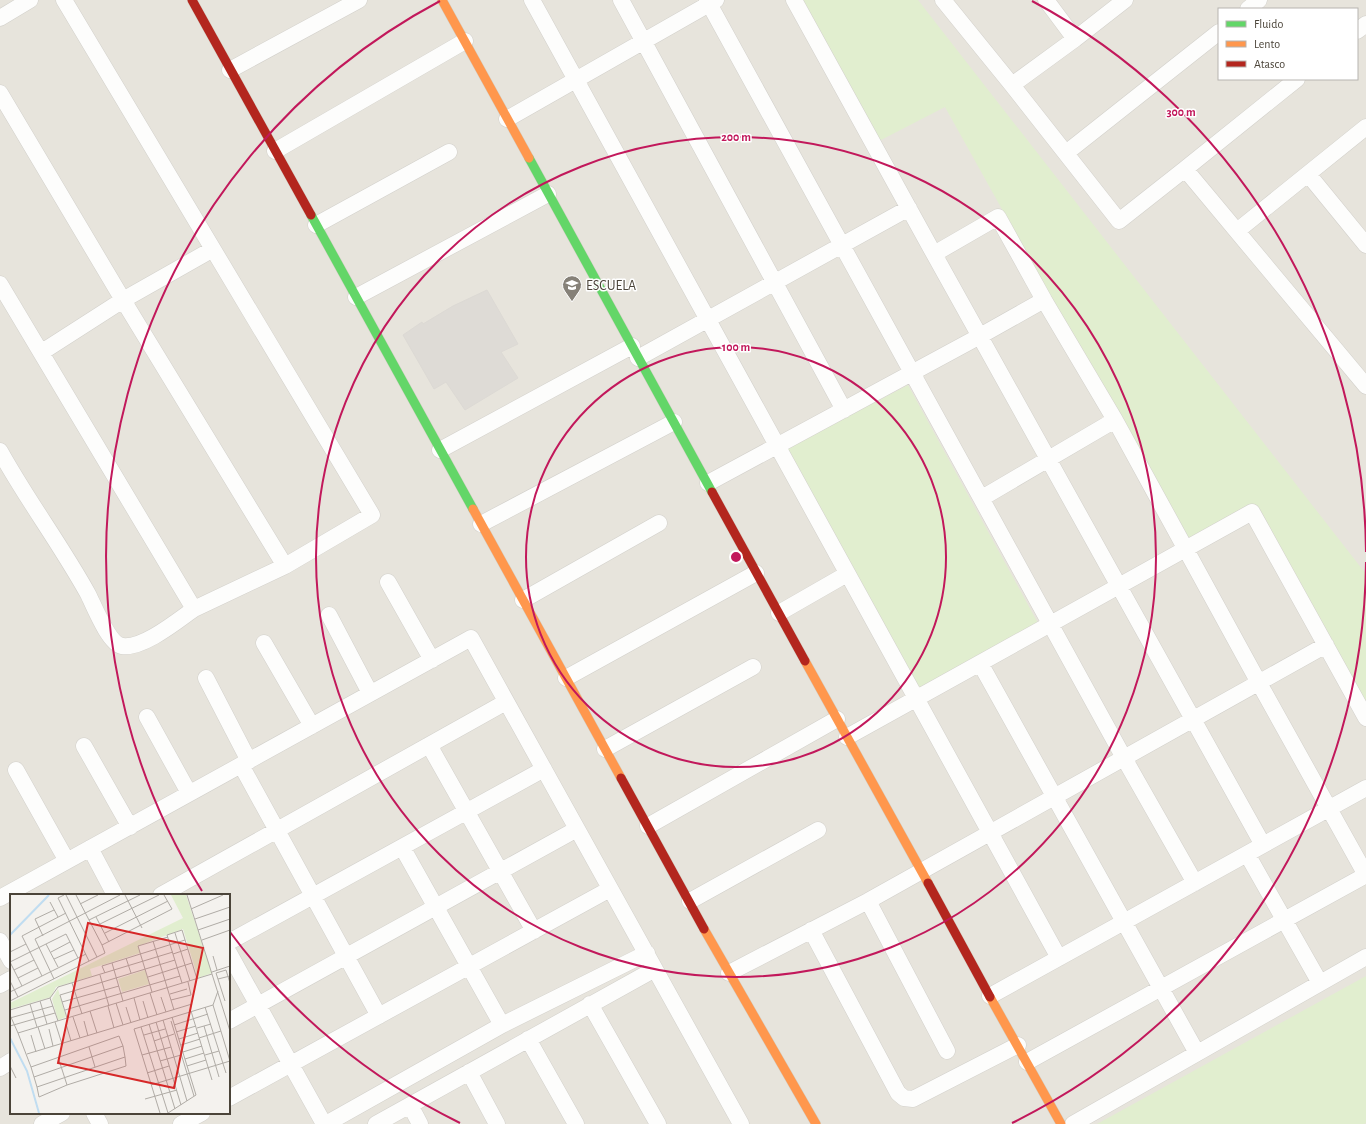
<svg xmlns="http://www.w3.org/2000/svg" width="1366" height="1124" font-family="'Alegreya Sans',sans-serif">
<rect width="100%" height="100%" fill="#f4f2ee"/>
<path fill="#e7e4dc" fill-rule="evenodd" d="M0 0H1366V1124H0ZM1219 9H1357V79H1219ZM11 895H229V1113H11Z"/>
<path fill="#e1eecf" d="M801 0H918L1366 574V709L1255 506 1188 543 945 107 879 141Z
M908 385 1039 625 920 690 786 449Z
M1366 976V1123L1364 1124H1097Z"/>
<path fill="#dedbd6" stroke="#dcd9d4" d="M487 290 518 344 501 352 518 378 465 410 446 382 434 389 403 335 422 322 423 324 453 306Z"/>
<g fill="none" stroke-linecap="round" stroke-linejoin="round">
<g stroke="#d2d0cb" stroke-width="17">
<path id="street" d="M532 0 1059 958
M621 0 844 410
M707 0 1124 758 1195 883
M794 0 934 254 1263 845
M943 0 1012 85 1119 221 1185 169
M1046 0 1075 39
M1248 9 1259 0
M0 18 30 0
M1357 31 1366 24
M230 70 359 0
M1297 79 1185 169 1366 386
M1012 85 1075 39 1125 0
M0 93 123 300 285 566 372 515 64 0
M507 119 716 0
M275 151 465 41
M1066 153 1219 32
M1308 174 1366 245
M316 225 449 152
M1237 231 1366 127
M934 254 998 217 1044 300 1115 420 1259 683 1366 875 1027 1062
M0 284 194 609 285 566
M356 297 548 194
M42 352 123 300 213 249
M638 358 909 208
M440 450 632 346
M0 451C27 500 61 545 88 594 94 606 109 644 122 646 143 649 177 621 194 609
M708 483 980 336 1044 300
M982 498 1115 420
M481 524 674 422
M388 582 432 660
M523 600 659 523
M779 613 847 574
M329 615 370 693
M264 643 312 726
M980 663 1197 1053
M206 678 249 761
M566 678 756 573
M147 717 189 793
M847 737 1252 512 1366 718
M429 745 534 931
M84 746 130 827
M605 749 753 667
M241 765 379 1016
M16 770 67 861
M648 826 837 719
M402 847 502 1025
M90 848 115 895
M1247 854 1320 983
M161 895 506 702
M0 898 471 638 741 1124
M690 901 818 830
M868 901 947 1051
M811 930 898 1093 904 1098 913 1099 1018 1045
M0 941 11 961
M229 942 544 769
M229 953 324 1124
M729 973 868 901 1326 645
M0 985 11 979
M990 996 1366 788
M590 1004 658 1124
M229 1021 577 829
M528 1039 576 1124
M0 1068 11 1061
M469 1072 497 1124
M229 1098 610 889
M410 1105 420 1124
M94 1113 100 1124
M42 1124 62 1113
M181 1124 202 1113
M326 1124 502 1025 647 953
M376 1124 655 969
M1073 1124 1366 957"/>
</g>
<g stroke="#d3cfc5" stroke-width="10">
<path id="fast" d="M529 158 712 492
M311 215 473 509"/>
</g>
<g stroke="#d3cfc5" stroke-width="10">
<path id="slow" d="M442 0 529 158
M473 509 621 778
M805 661 928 883
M704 929 816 1124
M990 997 1061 1124"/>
</g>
<g stroke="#d3cfc5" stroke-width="10">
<path id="jam" d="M192 0 311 215
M712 492 805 661
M621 778 704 929
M928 883 990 997"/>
</g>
<use href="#street" stroke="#fdfdfc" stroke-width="16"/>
<use href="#fast" stroke="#63d668" stroke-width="9"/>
<use href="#slow" stroke="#ff974d" stroke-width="9"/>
<use href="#jam" stroke="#b3261e" stroke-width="9"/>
</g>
<g fill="none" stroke="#c2185b" stroke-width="2">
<circle cx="736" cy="557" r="210"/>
<circle cx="736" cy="557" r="420"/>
<path d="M1366 562A630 630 0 0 1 1012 1123M460 1123A630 630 0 0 1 230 932M202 891A630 630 0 0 1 440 1M1032 1A630 630 0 0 1 1366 552"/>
</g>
<defs>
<g id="school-pin" transform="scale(1)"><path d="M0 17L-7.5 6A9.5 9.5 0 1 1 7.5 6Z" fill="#868178" stroke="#fff"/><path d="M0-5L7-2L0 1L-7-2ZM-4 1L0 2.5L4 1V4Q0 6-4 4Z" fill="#fff"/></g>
</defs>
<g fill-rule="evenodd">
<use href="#school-pin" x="572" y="285"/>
</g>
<g text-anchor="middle" stroke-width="3" stroke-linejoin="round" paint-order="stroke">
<g font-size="14" fill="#4b4439" stroke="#fff" text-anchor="start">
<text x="586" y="290">ESCUELA</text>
</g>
</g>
<g transform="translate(10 894)">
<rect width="220" height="220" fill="#f4f2ee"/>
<path d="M161 1H176L202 79 188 84 173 35 128 52 130 59 80 75 82 82 46 93 41 103 0 115V109L173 24ZM135 76 139 90 112 98 108 85ZM48 95 56 123 48 126 42 105Z" fill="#e1eecf"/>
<path fill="none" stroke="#c0ddf1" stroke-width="2" d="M0 41 39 1M0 144 17 177 29 219"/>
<path fill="none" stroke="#b0aca6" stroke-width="1" d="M54 1 48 4 79 67M56 1 87 63M66 1 92 51 162 15 154 1M115 1 132 34M177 1 220 137M40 8 48 23M70 10 88 1M181 15 213 1M86 23 99 48M185 25 220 13M79 26 130 1M90 30 149 1M188 36 220 25M95 39 158 7M165 39 180 87M33 42 25 25 44 16M192 46 220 36M143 47 164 116M36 50 48 73M0 58 16 50M41 58 60 48M163 60 178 55M203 62 207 76M116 64 121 79M44 65 64 56M0 68 56 40 68 64M0 68 12 92M102 69 113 107M4 76 24 66M202 78 220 72M95 79 92 72 175 46M90 81 99 112M32 82 12 42 56 19M138 83 182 69M8 84 28 74M44 85 25 45 110 1M208 85 220 82M0 87 8 103M62 89 72 120M172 89 157 41 172 36 187 85M0 98 76 60M142 98 128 52 158 43M140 99 147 121M160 100 177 95M151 103 156 118M40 104 48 127M124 104 130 126M161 106 181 101 178 88M0 107 95 59 92 51M30 107 37 130M133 107 138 124M215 107 206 79 216 76 220 89M52 108 109 92M106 109 113 131M20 110 27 133M203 111 220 167M98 112 104 134M116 113 121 129M195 113 216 179M0 116 40 104 48 93 163 58M55 116 170 82M80 117 87 139M181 117 202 186M0 121 8 139M63 123 70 144M0 124 43 112M57 124 50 101 165 66M153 126 177 207M74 127 78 142M161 127 184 202M45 128 52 150M146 128 171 211M56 130 61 147M139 130 165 215M164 131 198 120M0 132 45 119M194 132 209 183M28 133 35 155M131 133 158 219M187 134 201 130M39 135 43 152M166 138 186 132M21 141 26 158M134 141 155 135M189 144 211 137M169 145 188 139M144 147 164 140M171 151 190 145M79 153 85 173M173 158 192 152M17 160 182 110M132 161 161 153M195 161 209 157M175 165 194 159M150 167 171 161M0 172 6 184M177 172 196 166M21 173 8 139 202 80M137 179 159 172M24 183 113 152 109 142 21 173 27 193 115 163 113 152M57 191 116 172 115 163M141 191 220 167M27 193 29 203 57 191 48 163M135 205 167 196M150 219 124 135 203 111 208 97M158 219 186 201 162 123"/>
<path fill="#d62828" fill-opacity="0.15" stroke="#d62828" stroke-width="2" d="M78 29 193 54 164 194 48 169Z"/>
<rect width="220" height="220" fill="none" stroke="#4b4439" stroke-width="2"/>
</g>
<circle cx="736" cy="557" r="6" fill="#c2185b" stroke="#fff" stroke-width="2"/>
<g font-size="12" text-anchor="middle" font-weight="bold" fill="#c2185b" stroke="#fff" stroke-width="3" stroke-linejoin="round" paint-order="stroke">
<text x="1181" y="116">300 m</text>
<text x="736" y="141">200 m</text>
<text x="736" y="351">100 m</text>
</g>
<rect x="1218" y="8" width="140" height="72" fill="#ffffff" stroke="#b7b4b0"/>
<rect x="1226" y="21" width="20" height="6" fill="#63d668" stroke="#b7b4b0"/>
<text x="1254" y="28" font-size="12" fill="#4b4439">Fluido</text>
<rect x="1226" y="41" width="20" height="6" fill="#ff974d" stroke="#b7b4b0"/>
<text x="1254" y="48" font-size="12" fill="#4b4439">Lento</text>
<rect x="1226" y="61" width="20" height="6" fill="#b3261e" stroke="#b7b4b0"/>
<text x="1254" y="68" font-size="12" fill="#4b4439">Atasco</text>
</svg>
